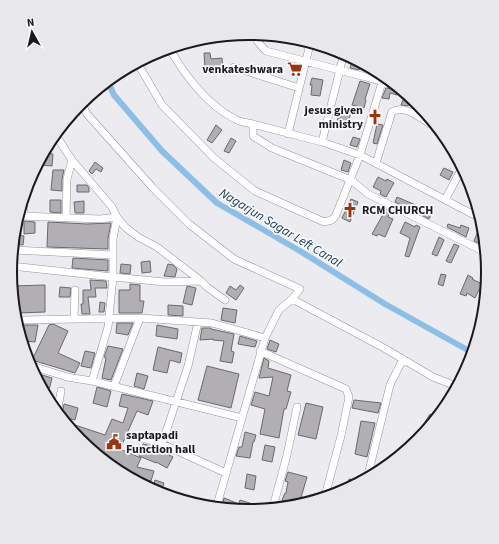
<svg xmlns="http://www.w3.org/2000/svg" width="499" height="544" font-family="'Source Sans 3',sans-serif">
<rect width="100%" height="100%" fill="#ebebf0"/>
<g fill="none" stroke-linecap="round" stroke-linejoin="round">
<path stroke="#8dbee6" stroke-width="6" d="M109 84 114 95 162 151 217 203 300 251 385 304 473 353"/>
</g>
<path fill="#b1afb3" stroke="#6c696d" d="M204 53H210L211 59 222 58 223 71 208 72 207 66 205 67Z
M352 62 361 65 359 70 350 68Z
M312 78 323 80 320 96 311 95 312 85H310Z
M360 81 370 84 365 99 366 100 364 108 352 105Z
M386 88 399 90 397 95 390 93 389 99 382 98Z
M404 97 411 99 408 106 401 105Z
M342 111 351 113 346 128 336 125 338 118 340 119Z
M377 124 383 125 377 144 373 143Z
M216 125 222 130 212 143 207 140Z
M353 137 360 139 357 147 350 145Z
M231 138 236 141 229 153 224 151Z
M46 153 53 154 52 166 39 165Z
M344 160 351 163 348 172 341 170Z
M95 162 103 168 101 172 96 169 92 174 89 171Z
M444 168 453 172 449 180 440 175Z
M53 170H64L62 179V191L51 190Z
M378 177 386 181 387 179 394 183 386 197 380 194 381 191 373 187Z
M77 185H87L89 188V192H77Z
M397 197 418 206 415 212 395 202Z
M351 199 358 202 350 222 342 218Z
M50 200H61V213L50 212Z
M84 201V213H75L74 202Z
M428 205 434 207 429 219 423 216Z
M386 209 390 211 388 217 393 219 385 237 378 234 377 236 372 234Z
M24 221 35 222V233L24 234Z
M48 222 87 224 111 223 108 238V249L47 247Z
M405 222 415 227 416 225 420 227 409 257 405 256 410 238 400 233Z
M448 224 460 228 461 225 469 228 466 237 447 227Z
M480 226 483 240 484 246 474 241Z
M17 235 24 236 23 245 16 244Z
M439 237 444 240 437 256 432 254Z
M454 244 459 246 451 263 446 261Z
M73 258 108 260V271L72 268Z
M150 261 151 272 142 273 141 262Z
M121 264 131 265 130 274 120 273Z
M168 264 173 265 177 269 175 277 164 276Z
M441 274 446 275 443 286 438 284Z
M468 275 473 278 472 279 482 284 475 298 467 293 466 296 460 294Z
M90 280 106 281 107 288H95L96 297H88L90 314H82L81 304H83V290H91Z
M130 284 140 285V301H144L142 313H119V290H130Z
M45 285V312L18 313 16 299H15L13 286Z
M240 285 244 288 236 300 226 293 230 286 236 290Z
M187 286 196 288 192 305 183 303Z
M60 287 71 288 70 297H59Z
M100 302 105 303 104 312H99Z
M168 305 183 306V316L168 315Z
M223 308 237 310 235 323 221 320Z
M117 323H133L128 335 116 333Z
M53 324 68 331 58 353 80 363 75 373 32 360 49 325Z
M21 325H38L35 342 24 341Z
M157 325 178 329 177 339 156 336Z
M202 328H211V329L234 334 231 351 234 352 232 363 220 361 224 341 213 340V339L200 340Z
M240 336 257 341 255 347 238 344Z
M270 340 279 344 276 352 267 349Z
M108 346 123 349 111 380 102 378 106 358 104 357Z
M158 347 182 353 180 363 170 360 167 373 153 370Z
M85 351 95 353 91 368 81 366Z
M264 358 269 361 268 368 291 375 287 391 291 392 286 409H284L279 438 260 434 265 409 251 405 255 392 269 396 273 377 259 378Z
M207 366 239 374 231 408 198 400Z
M35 373 52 378 48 394 38 379Z
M137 373 148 376 144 389 134 386Z
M97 387 111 391 107 407 93 403Z
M122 394 153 401 148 415 137 411 120 449 141 458 137 467 154 471 151 481 141 479V477L118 467 80 441 71 428 72 424 105 435 112 419 123 423 128 408 119 406Z
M354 400 381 403 378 413 352 408Z
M306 403 323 407 316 439 298 435Z
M64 404 78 408 75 420 64 417 61 412 63 409Z
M430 414 435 417 430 425 425 422Z
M361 421 375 423 367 457 355 454Z
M245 432 256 435 254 442H253L250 458 236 456 239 447H242Z
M143 444 154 447 173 457 167 468 156 462V463L139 456Z
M265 445 275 447 272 462 262 460Z
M288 472 307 477 300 501 291 503 282 500 285 493H286L288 482 285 481Z
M247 474 256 476 254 490 245 488Z
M349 479 360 481 347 489Z
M155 480 164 483 161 494 152 489Z
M224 498 239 504 240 500 259 506 258 510 249 512 222 506Z"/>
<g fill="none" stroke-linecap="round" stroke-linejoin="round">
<g stroke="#96959a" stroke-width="8">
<path id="minor" d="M253 33 257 41 266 51 366 77 393 85
M169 48C184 74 208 106 235 119 240 122 247 123 253 124V136L272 148 351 180 368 194 485 252
M138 64 162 105 214 158 255 191 324 222 332 220 336 215 360 155 383 79
M234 67 299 88
M81 102 87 114 153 188 189 224 234 259 300 289 292 299 384 348 433 377 456 386
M253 124 322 142 360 155 478 217
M288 134 310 44
M322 142 344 53
M376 163 392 112C406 103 422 121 435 126
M445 200 462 168
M21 216 100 219 117 217 112 207 72 160 57 137
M24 216V202
M66 218 67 179 72 160
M14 250 112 255
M11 266 113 277 108 327 92 381
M201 281 165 282 113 277V239L117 217 125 227 138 237 157 247 201 281 207 287 225 300
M74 319 75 290
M20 320 140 318
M260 351 346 389 349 397 341 436 325 496
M29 365 67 377 92 381 242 418
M114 386 140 318 212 323 265 338
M58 408 61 391
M135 436 162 444 226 473
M162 444 188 366 198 322
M368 475 390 385 403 359
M217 505 265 338 279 310 292 299
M273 507 287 455 297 407"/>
</g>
<use href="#minor" stroke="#fff" stroke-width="7"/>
</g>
<defs>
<g id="supermarket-bare" transform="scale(1.2)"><path d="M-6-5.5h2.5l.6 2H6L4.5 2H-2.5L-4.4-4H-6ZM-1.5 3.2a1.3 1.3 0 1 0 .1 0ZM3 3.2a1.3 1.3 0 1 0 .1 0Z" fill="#9b350f" stroke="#f9f9fe" stroke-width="2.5" paint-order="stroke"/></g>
<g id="church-bare" transform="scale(1.2)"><path d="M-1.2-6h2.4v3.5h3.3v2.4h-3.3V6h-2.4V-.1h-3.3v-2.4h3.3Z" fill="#9b350f" stroke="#f9f9fe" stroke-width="2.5" paint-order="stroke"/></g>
<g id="civic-bare" transform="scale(1.2)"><path d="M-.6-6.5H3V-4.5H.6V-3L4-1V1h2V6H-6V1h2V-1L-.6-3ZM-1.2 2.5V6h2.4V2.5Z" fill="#9b350f" stroke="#f9f9fe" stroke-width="2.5" paint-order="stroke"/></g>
</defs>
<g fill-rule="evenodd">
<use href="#supermarket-bare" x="295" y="69"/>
<use href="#church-bare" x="375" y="117"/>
<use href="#church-bare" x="350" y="210"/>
<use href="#civic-bare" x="114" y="442"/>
</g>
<g text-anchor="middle" stroke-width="3.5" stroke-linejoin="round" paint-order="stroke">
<g font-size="12" font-weight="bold" fill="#1a1a1c" stroke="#f9f9fe" text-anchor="end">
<text x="283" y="73">venkateshwara</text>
<text x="363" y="114">jesus given<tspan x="363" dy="14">ministry</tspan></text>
<text x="362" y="214" text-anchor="start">RCM CHURCH</text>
<text x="126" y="439" text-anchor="start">saptapadi<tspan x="126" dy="14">Function hall</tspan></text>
</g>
<g font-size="13" font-style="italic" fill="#123853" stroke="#f9f9fe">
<text transform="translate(281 227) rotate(31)" y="5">Nagarjun Sagar Left Canal</text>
</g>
</g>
<path d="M0 0H499V544H0ZM17 272a232 232 0 1 1 464 0a232 232 0 1 1-464 0Z" fill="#e7e7ec" fill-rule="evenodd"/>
<path fill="none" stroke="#1a1a1c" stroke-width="2" d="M17 272a232 232 0 1 1 464 0a232 232 0 1 1-464 0Z"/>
<g transform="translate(32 32) rotate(352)" stroke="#f9f9fe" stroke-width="3" paint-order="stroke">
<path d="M0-3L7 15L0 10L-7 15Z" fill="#1a1a1c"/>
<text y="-6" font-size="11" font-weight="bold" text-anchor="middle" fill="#1a1a1c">N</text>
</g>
</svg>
